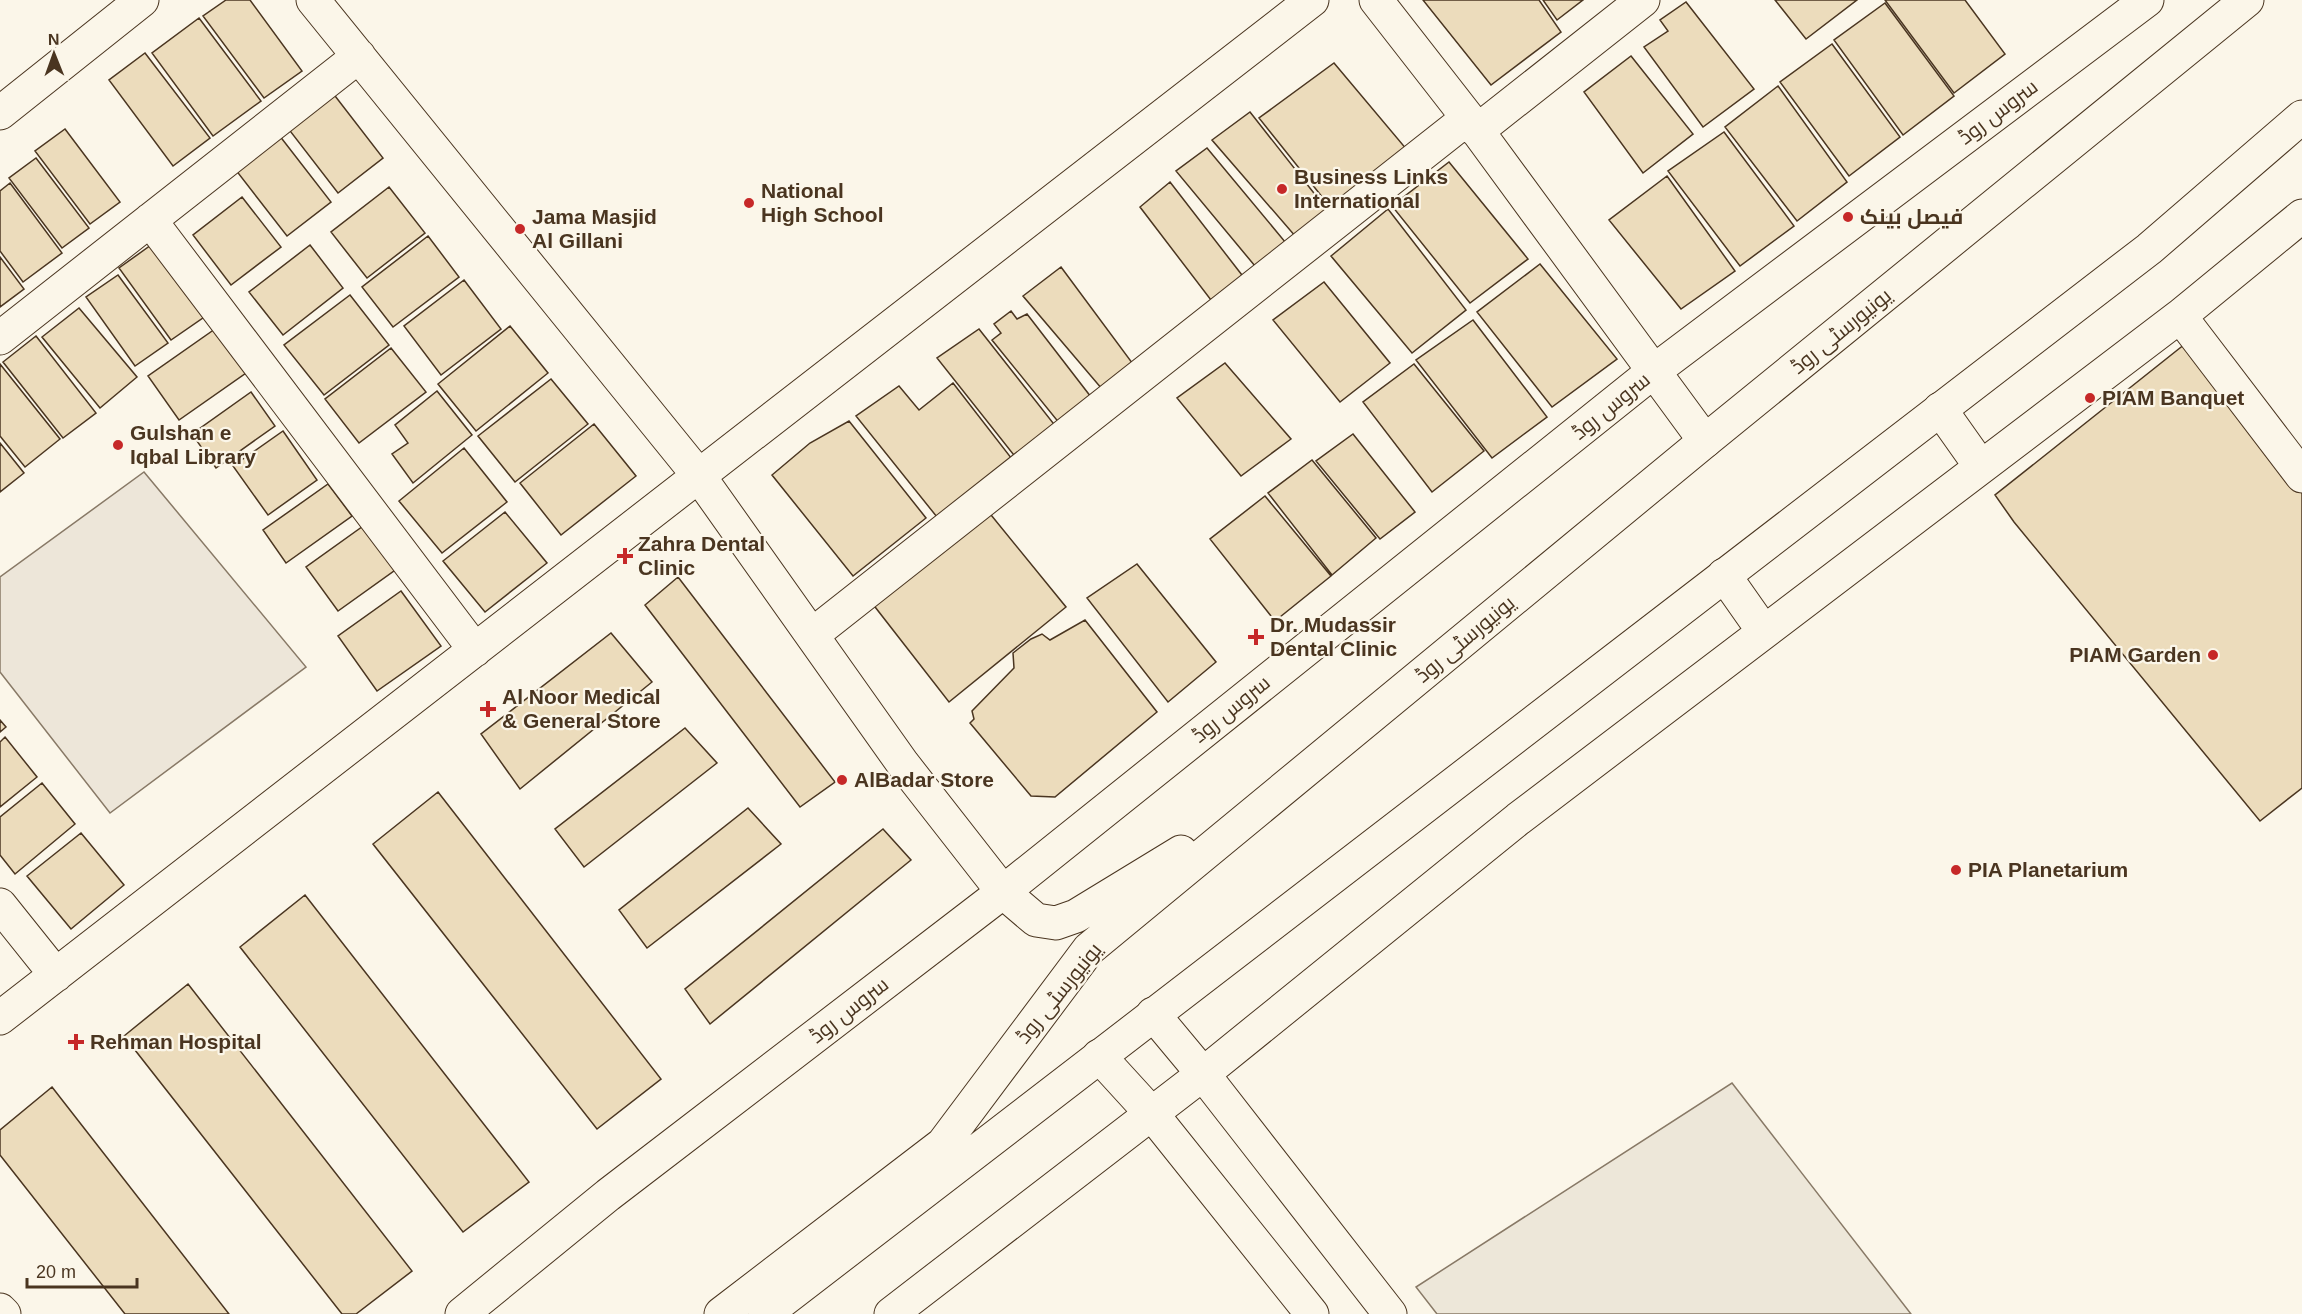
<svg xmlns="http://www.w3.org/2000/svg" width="2302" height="1314" font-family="Helvetica,Cairo,sans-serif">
<rect width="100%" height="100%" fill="#fbf6e9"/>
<path fill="#ede6d9" stroke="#887966" stroke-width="1.5" d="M144 472 306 667 110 813 0 672V577Z"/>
<path fill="#ede7d9" stroke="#887966" stroke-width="1.5" d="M1732 1083 1911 1314H1437L1416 1287Z"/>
<path fill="#ecdcbc" stroke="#4a3520" stroke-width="1.5" d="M226 0H250L302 71 264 98 203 16Z
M1423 0H1539L1561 32 1491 85Z
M1543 0H1583L1557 20Z
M1775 0H1857L1806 39Z
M1885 0H1965L2005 54 1954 93Z
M1686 2 1754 89 1703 127 1644 47 1668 31 1660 20Z
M1885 3 1954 96 1903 135 1834 40Z
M199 18 261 101 213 136 152 53Z
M1832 44 1900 137 1849 176 1780 82Z
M145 53 210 138 173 166 109 80Z
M1631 56 1693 134 1643 173 1584 92Z
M1334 63 1408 151 1331 208 1259 118Z
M1778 86 1847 182 1797 221 1725 127Z
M332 92 383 158 338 193 287 127Z
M1250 112 1328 211 1296 237 1212 140Z
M65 129 120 202 90 224 35 151Z
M1724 132 1794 226 1740 266 1668 171Z
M279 135 331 202 287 236 235 169Z
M1207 148 1286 243 1255 266 1176 171Z
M36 158 89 228 62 248 9 178Z
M1449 162 1528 259 1470 303 1392 206Z
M1667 176 1735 271 1681 309 1609 220Z
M1170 182 1245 279 1214 304 1140 207Z
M10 183 62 253 23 282 0 251V191Z
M389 187 425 233 367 278 331 232Z
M242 197 281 247 231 285 193 235Z
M1388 209 1466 310 1412 353 1331 256Z
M428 236 459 277 393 327 362 287Z
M158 240 210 313 171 340 119 268Z
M310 245 343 288 283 335 249 292Z
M0 257 24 289 0 307Z
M1540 264 1617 359 1552 407 1477 312Z
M1061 267 1133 364 1102 389 1023 296Z
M118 275 168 343 135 366 86 297Z
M464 280 501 329 441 375 404 326Z
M1324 282 1390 363 1340 402 1273 320Z
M350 295 389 345 324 395 284 345Z
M79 308 137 377 100 408 42 337Z
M1011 311 1017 319 1027 314 1091 397 1060 424 992 340 1001 333 994 324Z
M1473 320 1547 417 1492 458 1416 360Z
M510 326 548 373 476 431 438 384Z
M215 329 246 373 179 420 148 376Z
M979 329 1057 428 1017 459 937 358Z
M36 336 96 413 63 438 3 362Z
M2195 336 2302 477V788L2260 821 2014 522 1995 495Z
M391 348 426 392 359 443 325 399Z
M1225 363 1291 439 1241 476 1177 398Z
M0 364 60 439 25 467 0 436Z
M1414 364 1484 451 1432 492 1363 402Z
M551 379 588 424 515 482 478 436Z
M953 383 1012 459 937 517 856 416 899 386 919 410Z
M437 391 472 435 413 483 392 454 408 443 395 425Z
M251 392 275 426 216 468 192 434Z
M849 421 926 518 853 576 772 475 810 443Z
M594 424 636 476 561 535 520 483Z
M283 431 317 480 268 515 233 466Z
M1353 434 1415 512 1380 539 1316 461Z
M0 443 24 473 0 492Z
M464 448 507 502 442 553 399 501Z
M1312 460 1376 538 1332 575 1268 493Z
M328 484 352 516 286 563 263 530Z
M1265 496 1331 576 1275 621 1210 539Z
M987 510 1066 607 949 702 872 603Z
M505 512 547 563 485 612 443 561Z
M366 524 398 568 338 611 306 567Z
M1137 564 1216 662 1168 702 1087 598Z
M678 577 835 782 800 807 645 605Z
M401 591 441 646 377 691 338 636Z
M1085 620 1157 712 1055 797 1031 796 970 723 974 719 972 711 1014 668 1013 653 1031 639 1042 634 1050 640Z
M611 633 652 682 520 789 481 734Z
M0 720 6 727 0 732Z
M685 728 717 763 584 867 555 829Z
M5 737 37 777 0 807V742Z
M42 783 75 824 15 874 0 855V817Z
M438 792 661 1079 597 1129 373 844Z
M748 808 781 844 647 948 619 910Z
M883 829 911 860 710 1024 685 989Z
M81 833 124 885 71 929 27 876Z
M305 895 529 1182 463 1232 240 947Z
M188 984 412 1271 356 1314H342L124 1036Z
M52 1087 229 1314H125L0 1155V1130Z"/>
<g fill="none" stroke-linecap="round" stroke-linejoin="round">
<g stroke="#4a3520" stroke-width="35">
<path id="minor" d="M313 0 699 476 903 764 1003 892
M1376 0 1468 118 1705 441
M0 113 142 0
M1477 131 1643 0
M150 220 475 650
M2180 316 2302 476
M0 338 359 56
M1940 409 1981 467
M1724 575 1764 632
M812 635 1468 118
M0 905 56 975
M1153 1014 1203 1074 1390 1314
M0 1018 1312 0
M1099 1056 1152 1114 1312 1314
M0 1310 4 1314
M462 1314 608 1195 1003 892 1654 371 2147 0
M891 1314 1203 1074 1518 819 2180 316 2302 216"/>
</g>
<g stroke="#4a3520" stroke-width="35">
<path id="major" d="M1003 892 1036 920 1056 923 1076 916 1181 852
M721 1314 943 1144 1089 949 1705 441 2247 0
M765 1314 2149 249 2302 117"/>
</g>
<use href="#minor" stroke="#fbf6e9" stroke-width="33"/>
<use href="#major" stroke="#fbf6e9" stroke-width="33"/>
</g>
<g fill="#c62828" stroke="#fbf6e9" stroke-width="2">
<circle cx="1282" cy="189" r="6"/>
<circle cx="749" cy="203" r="6"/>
<circle cx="1848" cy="217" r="6"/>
<circle cx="520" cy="229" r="6"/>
<circle cx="2090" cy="398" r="6"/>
<circle cx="118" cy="445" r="6"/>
<path d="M622 547h6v6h6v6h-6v6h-6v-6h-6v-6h6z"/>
<path d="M1253 628h6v6h6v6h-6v6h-6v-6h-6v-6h6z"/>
<circle cx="2213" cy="655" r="6"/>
<path d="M485 700h6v6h6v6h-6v6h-6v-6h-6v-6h6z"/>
<circle cx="842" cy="780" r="6"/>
<circle cx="1956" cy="870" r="6"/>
<path d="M73 1033h6v6h6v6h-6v6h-6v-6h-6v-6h6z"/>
</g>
<g text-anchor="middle" stroke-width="4.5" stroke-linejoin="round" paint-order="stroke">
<g font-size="21" fill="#4a3520" stroke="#fbf6e9">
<text transform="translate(1998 112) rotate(-37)" y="7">سروس روڈ</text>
<text transform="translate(1841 331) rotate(-39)" y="7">یونیورسٹی روڈ</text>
<text transform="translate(1611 406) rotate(-39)" y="7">سروس روڈ</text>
<text transform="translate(1465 639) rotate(-40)" y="7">یونیورسٹی روڈ</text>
<text transform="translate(1231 709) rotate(-39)" y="7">سروس روڈ</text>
<text transform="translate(1059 993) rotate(-51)" y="7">یونیورسٹی روڈ</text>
<text transform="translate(849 1010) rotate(-38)" y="7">سروس روڈ</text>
</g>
<g font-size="21" font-weight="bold" fill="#4a3520" stroke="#fbf6e9" text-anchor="start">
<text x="1294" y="184">Business Links<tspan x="1294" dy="24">International</tspan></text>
<text x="761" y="198">National<tspan x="761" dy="24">High School</tspan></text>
<text x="532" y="224">Jama Masjid<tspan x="532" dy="24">Al Gillani</tspan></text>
<text x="1860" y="224">فیصل بینک</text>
<text x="2102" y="405">PIAM Banquet</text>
<text x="130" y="440">Gulshan e<tspan x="130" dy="24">Iqbal Library</tspan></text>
<text x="638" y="551">Zahra Dental<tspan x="638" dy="24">Clinic</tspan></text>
<text x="1270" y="632">Dr. Mudassir<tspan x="1270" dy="24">Dental Clinic</tspan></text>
<text x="2201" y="662" text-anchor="end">PIAM Garden</text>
<text x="502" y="704">Al Noor Medical<tspan x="502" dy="24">&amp; General Store</tspan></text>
<text x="854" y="787">AlBadar Store</text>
<text x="1968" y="877">PIA Planetarium</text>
<text x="90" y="1049">Rehman Hospital</text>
</g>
</g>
<g transform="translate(54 54) rotate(359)" stroke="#fbf6e9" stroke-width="4.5" paint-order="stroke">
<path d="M0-4.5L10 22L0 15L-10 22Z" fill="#4a3520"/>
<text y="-9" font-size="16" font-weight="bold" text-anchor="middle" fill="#4a3520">N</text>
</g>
<path d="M27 1278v9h110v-9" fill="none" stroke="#4a3520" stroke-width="3"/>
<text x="36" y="1278" font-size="18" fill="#4a3520" stroke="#fbf6e9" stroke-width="4.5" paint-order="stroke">20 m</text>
</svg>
